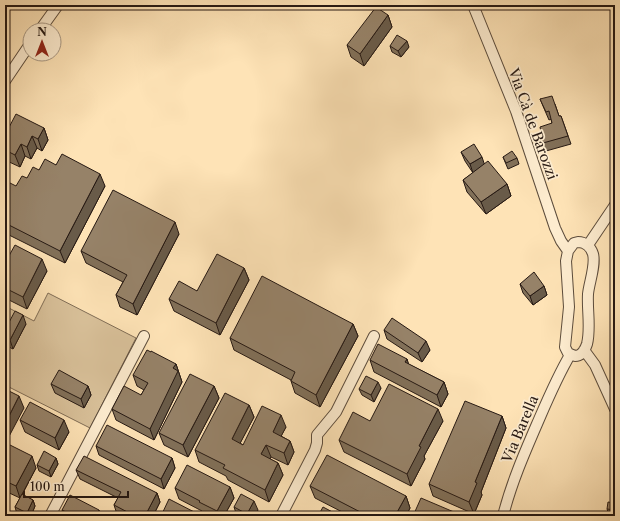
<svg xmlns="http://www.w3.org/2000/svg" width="620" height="521" font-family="'Libre Caslon Text',serif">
<rect width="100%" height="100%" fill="#fee3b6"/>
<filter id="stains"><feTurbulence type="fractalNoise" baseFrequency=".005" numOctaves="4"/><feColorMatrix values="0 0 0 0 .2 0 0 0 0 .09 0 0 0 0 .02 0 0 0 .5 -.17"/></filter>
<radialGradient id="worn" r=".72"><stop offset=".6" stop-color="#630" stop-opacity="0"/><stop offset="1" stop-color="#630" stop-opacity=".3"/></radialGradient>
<path fill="#d9c19a" stroke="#806d56" d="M48 293 136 338 90 428 5 385V306L34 321Z"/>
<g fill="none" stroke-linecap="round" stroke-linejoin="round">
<g stroke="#5c4c3c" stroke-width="12">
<path id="minor" d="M473 5 516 111 555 228 561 241 568 251
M40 30 58 5
M5 81 30 44
M578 242C585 242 591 247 593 254 596 265 589 283 588 294 587 311 591 328 587 344 585 350 582 356 575 356L568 353 565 347 569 307 566 261 568 251 574 243Z
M588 245 615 205
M584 350 595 365 615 409
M50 516 144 336
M281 516 315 450 317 443V435L336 412 374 336
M503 516C511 484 524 454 537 424 547 401 557 377 570 355"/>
</g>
<use href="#minor" stroke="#feedd0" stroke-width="10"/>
</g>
<path fill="#817059" stroke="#261913" d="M388 15 392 27 364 66 351 57 347 45Z
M390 46 409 47 401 57 392 52Z
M540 99 555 104 559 116H561L571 144 546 151 543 143 552 123 551 119 549 120Z
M44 128 48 140 42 151 37 148 31 159 25 156 20 167 5 160V135Z
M461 152 485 164 507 184 511 196 486 214 467 192 463 180 473 173 465 161Z
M503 157 517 158 519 164 508 169Z
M56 165 105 186 65 263 5 233V194L39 170Z
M179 234 137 315 120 307 116 295 123 282 86 263 81 251Z
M5 263 47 271 27 309 5 298Z
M244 268 249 280 220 335 174 311 169 299 197 291Z
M520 284 544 286 547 295 533 305 523 293Z
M26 324 13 349 5 345V330Z
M353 324 358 336 320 407 295 393 291 381V380L234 350 230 338Z
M384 330 430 350 422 362 387 339Z
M407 359 408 364 444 382 448 394 441 407 374 372 370 360Z
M176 364 182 382 154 440 116 420 112 409 141 395 144 390 137 386 133 375Z
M51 384 88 386 91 395 84 408 55 393Z
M214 386 219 398 188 457 164 445 159 433Z
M381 388 374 402 362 395 359 389Z
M249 405 254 417 240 443 243 445 286 427 281 436 290 441 294 452 288 465 271 457 270 459 278 463 283 475 269 502 228 480 226 476 199 462 195 450Z
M502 416 506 428 481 492 482 495 474 514 433 496 429 484Z
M20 420 69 432 59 450 25 432Z
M370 421H443L424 456 425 459 411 486 344 452 339 440Z
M96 446 172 458 175 468 164 489 99 455Z
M5 450 36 468 22 495 33 500 35 506 31 516H22L17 514 15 507 20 498 5 491Z
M56 458 58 464 51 477 39 471 37 465Z
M76 470 157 493 160 502 153 516H120L117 514 114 505 118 498 80 479Z
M310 486 406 496 410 508 406 516H350L315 498Z
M230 487 234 498 224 516H209L203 513 202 511 179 499 175 488Z
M615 503V516L609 515 607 509Z
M234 507 258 510 254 516H237Z
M62 510 101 516H64Z"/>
<path fill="#695b49" stroke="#261913" d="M5 5H10L5 16Z
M388 15 392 27 364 66 360 54Z
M407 41 409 47 401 57 398 51Z
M44 128 48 140 42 151 38 139Z
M32 136 37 148 31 159 27 147Z
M21 144 25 156 20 167 15 155Z
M482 157 485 166 473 173 470 164Z
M100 174 105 186 65 263 60 251Z
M507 184 511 196 486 214 481 202Z
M175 222 179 234 137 315 133 304Z
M42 259 47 271 27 309 23 297Z
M244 268 249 280 220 335 216 323Z
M544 286 547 295 533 305 530 296Z
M6 308 8 315 5 321V310Z
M23 315 26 324 13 349 10 340Z
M353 324 358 336 320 407 316 395Z
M426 341 430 350 422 362 418 353Z
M407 359 411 371 405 362Z
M176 364 182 382 154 440 150 429 173 368Z
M378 382 381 388 374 402 371 395Z
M444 382 448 394 441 407 437 395Z
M88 386 91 395 84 408 81 399Z
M214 386 219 398 188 457 183 445Z
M19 396 24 408 5 444V424Z
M249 405 254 417 236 451 232 439Z
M438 409 443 421 424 456 425 459 411 486 407 474 419 446Z
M281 415 286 427 277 444 273 432Z
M502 416 506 428 481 492 482 495 474 514 469 502 475 482Z
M64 420 69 432 59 450 55 438Z
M290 441 294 452 288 465 284 453Z
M266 445 271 457 266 466 261 454Z
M32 456 36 468 20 498 16 486Z
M56 458 58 464 51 477 49 471Z
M172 458 175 468 164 489 161 479Z
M278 463 283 475 269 502 265 490Z
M230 487 234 498 224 516H219L217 511Z
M157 493 160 502 153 516H145Z
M406 496 410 508 406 516H395Z
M33 500 35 506 31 516H28L27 513Z
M254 501 258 510 254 516H248L247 514Z
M99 510 101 516H96Z"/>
<path fill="#968268" stroke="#261913" d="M376 7 388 15 360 54 347 45Z
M397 35 407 41 398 51 390 46Z
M552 96 559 116H561L568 136 543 143 540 127 552 123 549 111 546 112 540 99Z
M16 114 44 128 38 139 32 136 27 147 21 144 15 155 5 150V135Z
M474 144 482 157 470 164 461 152Z
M512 151 517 158 506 163 503 157Z
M62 154 100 174 60 251 5 223V194L10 183 16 186 22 176 27 178 33 167 39 170 45 159 56 165Z
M488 161 507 184 481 202 463 180Z
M113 190 175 222 133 304 116 295 127 275 81 251Z
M15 245 42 259 23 297 5 288V263Z
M217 254 244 268 216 323 169 299 179 281 197 291Z
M534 272 544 286 530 296 520 284Z
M262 276 353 324 316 395 291 381 295 372 230 338Z
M15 311 23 315 10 340 5 338V330Z
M392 318 426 341 418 353 384 330Z
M378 344 407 359 405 362 444 382 437 395 370 360Z
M147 350 151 352V351L176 364 173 368 178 371 150 429 112 409 124 386 141 395 148 383 133 375Z
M59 370 88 386 81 399 51 384Z
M190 374 214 386 183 445 159 433Z
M366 376 378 382 371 395 359 389Z
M389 384 438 409 419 446 421 447 407 474 339 440 353 412 370 421Z
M5 389 19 396 5 424Z
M225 393 249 405 232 439 243 445 262 406 281 415 273 432 290 441 284 453 266 445 261 454 278 463 265 490 223 468 225 465 195 450Z
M465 401 502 416 475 482 477 483 469 502 429 484Z
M30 402 64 420 55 438 20 420Z
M107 425 172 458 161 479 96 446Z
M8 444 32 456 16 486 5 481V450Z
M44 451 56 458 49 471 37 465Z
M327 455 406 496 395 516H368L310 486Z
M84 456 157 493 145 516H135L114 505 121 492 76 470Z
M187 465 230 487 217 511 199 502 200 501 175 488Z
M22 494 33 500 27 513 15 507Z
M241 494 254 501 247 514 234 507Z
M70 495 99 510 96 516H74L62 510Z
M421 498 461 515V516H413Z
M169 499 202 516H161Z
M608 502 615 503V510L607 509Z
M323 507 340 516H318Z
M5 511 15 516H5Z"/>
<g text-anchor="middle" stroke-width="3.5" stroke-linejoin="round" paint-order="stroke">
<g font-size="14" fill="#261913" stroke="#feedd0">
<text transform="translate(533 124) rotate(70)" y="5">Via Cà de Barozzi</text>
<text transform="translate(520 429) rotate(-67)" y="5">Via Barella</text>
</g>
</g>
<rect width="620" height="521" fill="none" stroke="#fee3b6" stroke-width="20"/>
<rect x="6" y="6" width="608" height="509" fill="none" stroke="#261913" stroke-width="2"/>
<rect x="10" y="10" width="600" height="501" fill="none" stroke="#261913"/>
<g transform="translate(42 42)"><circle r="19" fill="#feedd0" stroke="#a89884"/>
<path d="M0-3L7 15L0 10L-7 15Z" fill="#8f2418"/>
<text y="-6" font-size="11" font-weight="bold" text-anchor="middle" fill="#261913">N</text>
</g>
<path d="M24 491v6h104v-6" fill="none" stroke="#261913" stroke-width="2"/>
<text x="30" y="491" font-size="12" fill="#261913" stroke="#feedd0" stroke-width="3" paint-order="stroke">100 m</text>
<rect width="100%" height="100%" filter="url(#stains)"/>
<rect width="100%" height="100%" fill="url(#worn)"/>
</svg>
